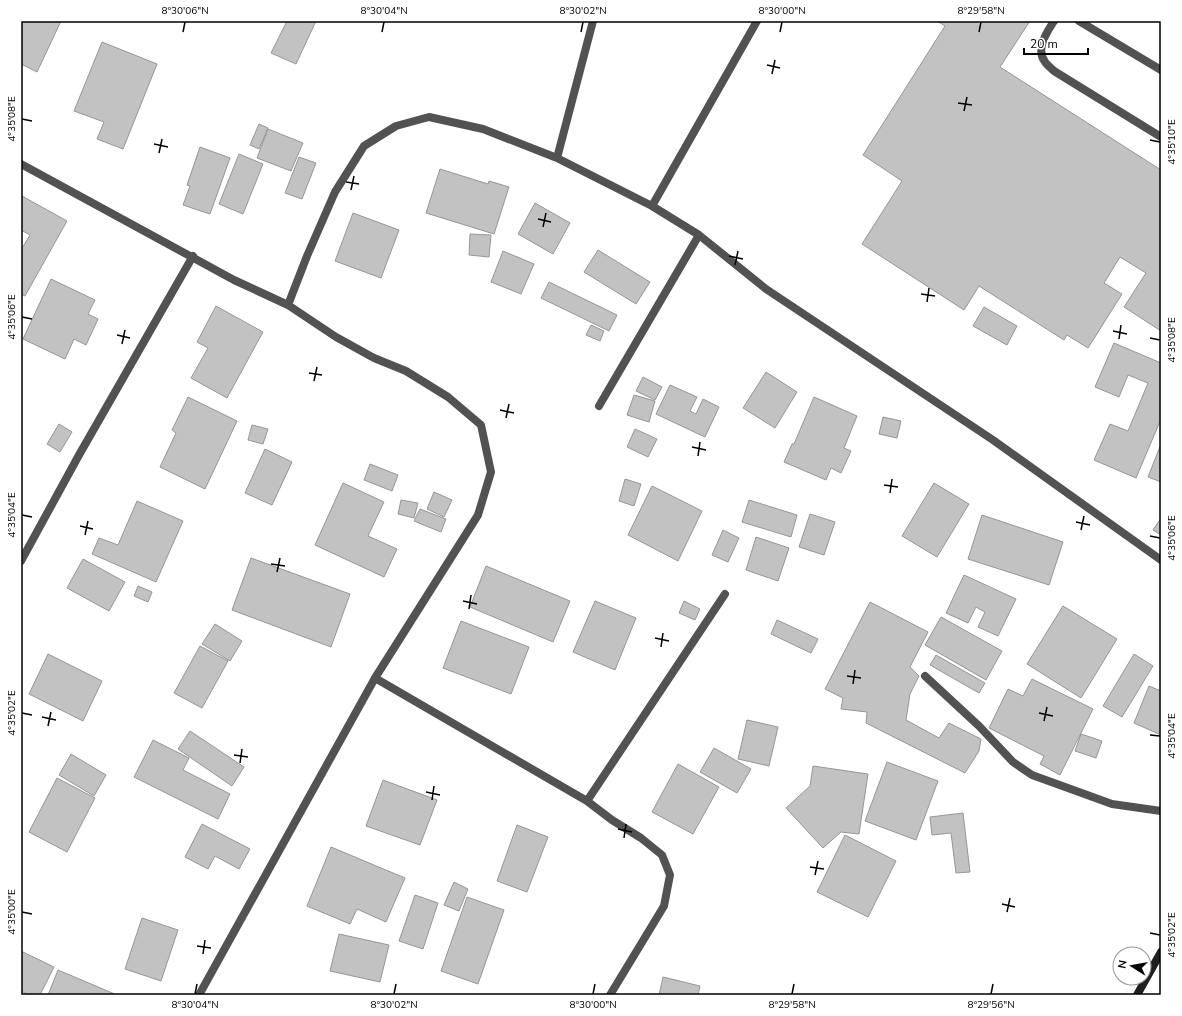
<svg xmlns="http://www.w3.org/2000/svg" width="1182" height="1016" font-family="'Nunito Sans',sans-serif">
<rect width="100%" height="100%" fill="#fff"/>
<path fill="#c2c2c2" stroke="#969696" d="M21 21H61L37 72 21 64Z
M287 21H316L296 64 271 53Z
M937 21H1030L1000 67 1161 170V331L1124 307 1146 273 1120 257 1104 283 1122 294 1088 348 1067 335 1064 340 979 286 964 310 862 244 902 181 863 155 945 26Z
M102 42 157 64 123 149 97 139 104 122 74 111Z
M259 124 268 128 259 149 250 145Z
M268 129 303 143 291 171 257 158Z
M200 147 230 158 210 214 183 205 190 186 187 185Z
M239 154 263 164 243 214 219 204Z
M299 157 316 163 302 199 285 193Z
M440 169 488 184 489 181 509 187 494 234 426 213Z
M22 196 67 221 25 296 21 294V250L30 235 21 230V199Z
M535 203 570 223 553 254 518 234Z
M353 213 399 230 381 278 335 261Z
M470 234 491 235 489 257 469 255Z
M598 250 650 282 636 304 584 272Z
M503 251 534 264 521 294 491 282Z
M51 279 95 300 88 314 98 319 86 345 74 339 65 359 23 339Z
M549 282 617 315 609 331 541 298Z
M216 306 263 332 227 398 191 378 208 348 197 342Z
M984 307 1017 326 1007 345 973 326Z
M591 325 604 331 600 341 586 335Z
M1114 343 1161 363V419L1136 478 1094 460 1110 424 1128 431 1148 383 1128 375 1119 397 1095 387Z
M766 372 797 392 775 428 743 408Z
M643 377 662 387 655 400 636 391Z
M670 385 697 397 690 411 696 414 703 399 719 407 705 437 656 414Z
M634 395 655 401 649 422 627 415Z
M188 397 237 421 205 489 160 467 176 433 172 430Z
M814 397 857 416 844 448 851 451 841 473 831 468 826 480 784 462 792 444H794Z
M883 417 901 421 897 438 879 434Z
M59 424 72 432 60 452 47 444Z
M252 425 268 429 263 444 248 440Z
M635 429 657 439 648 457 627 447Z
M1161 444V482L1148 477Z
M265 449 292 462 272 505 245 493Z
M370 464 398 475 392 491 364 480Z
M625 479 641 484 634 506 619 501Z
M343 483 384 502 368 536 397 549 384 577 315 545Z
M934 483 969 504 937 557 902 536Z
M652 486 702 511 678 561 628 535Z
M434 492 452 500 444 517 427 509Z
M401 500 418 503 414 518 398 514Z
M749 500 797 515 791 537 742 522Z
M137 501 183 521 156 582 92 554 99 538 118 545Z
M420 509 446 519 441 532 414 521Z
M810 514 835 522 824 555 799 547Z
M982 515 1063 542 1049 585 968 559Z
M1161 518V535L1153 530Z
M723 530 739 538 728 562 712 555Z
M756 537 789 548 778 581 746 570Z
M251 558 350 594 331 647 232 610Z
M83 559 125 582 109 611 67 588Z
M486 566 570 601 553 642 470 607Z
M964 575 1016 599 998 636 978 627 985 612 976 607 968 623 946 613Z
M138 586 152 592 148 602 134 596Z
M595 601 636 618 615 670 573 652Z
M684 601 700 609 695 620 679 613Z
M870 602 928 632 910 667 919 676 910 694 906 720 939 738 949 723 981 739 979 751 965 773 866 723 867 712 841 709 843 698 825 689Z
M1063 606 1117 639 1081 698 1027 664Z
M941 617 1002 651 986 680 925 645Z
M777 620 818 639 811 653 771 634Z
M461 621 529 647 511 694 443 668Z
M215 624 242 641 230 661 202 644Z
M200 646 228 661 202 708 174 693Z
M48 654 102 681 83 721 29 694Z
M1134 654 1153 666 1122 717 1103 706Z
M936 655 985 683 979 693 930 665Z
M1032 679 1093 709 1060 775 1040 764 1044 756 989 728 1008 689 1023 696Z
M1149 686 1161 691V735L1134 723Z
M747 720 778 727 769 766 738 759Z
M190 731 244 767 232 786 178 749Z
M1081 734 1102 741 1096 758 1075 751Z
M153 740 189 758 183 770 230 794 218 819 134 777Z
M714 748 751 769 737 793 700 772Z
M71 754 106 775 94 796 59 775Z
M887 762 938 781 916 840 865 821Z
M678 764 719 787 693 834 652 812Z
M813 766 868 774 859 834 841 832 823 848 786 808 810 786Z
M57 778 95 798 67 852 29 832Z
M383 780 437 800 420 845 366 826Z
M963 813 970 872 956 873 951 833 932 835 930 817Z
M202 824 250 849 239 869 215 856 208 869 185 857Z
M517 825 548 837 527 892 497 881Z
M845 835 896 861 868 917 817 892Z
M331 847 405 878 386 922 357 909 350 924 307 906Z
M454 882 468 889 459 911 444 905Z
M415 895 438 903 423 949 399 941Z
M467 897 504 910 478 984 441 971Z
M142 918 178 930 161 981 125 969Z
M339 934 389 945 380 982 330 971Z
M23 952 54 967 40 995H29L21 991V955Z
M58 970 117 995H48Z
M663 977 700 986 698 995H659Z"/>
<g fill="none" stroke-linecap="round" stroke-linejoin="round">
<path stroke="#525252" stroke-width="8" d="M1054 21C1047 32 1035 49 1045 62 1047 65 1051 68 1054 71L1161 137
M1079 21 1161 70
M925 676 979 726 1013 762 1032 775 1112 804 1161 811"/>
<path stroke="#525252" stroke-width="8" d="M557 158 593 21
M21 164 234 280 288 305 336 337 374 358 406 371 448 397 481 425 491 472 478 515 375 678 199 995
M652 206 757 21
M288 305 307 256 335 192 364 146 396 126 429 117 483 129 557 158 652 206 699 235 766 289 993 440 1161 560
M599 406 699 235
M21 561 79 455 193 256
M375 678 587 801 612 820 641 838 662 855 670 875 664 906 610 995
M587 801 725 594"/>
<path stroke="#1f1f1f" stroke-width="8" d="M1137 995 1161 952"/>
</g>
<path fill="none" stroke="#000" stroke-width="1.5" d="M183 32 185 22M382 32 384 22M581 32 583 22M780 32 782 22M979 32 981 22M767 65 780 68M772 74 775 60M958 103 972 105M964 111 967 97M22 119 32 121M1150 140 1160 142M154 144 168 147M159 153 162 139M346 182 359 184M351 190 354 176M538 219 551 222M543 227 546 213M729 256 743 259M735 265 738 251M921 294 935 296M927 302 929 288M22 317 32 319M1113 331 1127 334M117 335 130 338M1150 338 1160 340M1119 339 1121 325M122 344 125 330M309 373 322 375M314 381 317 367M500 410 514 413M506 418 509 404M692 447 706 450M698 456 700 442M884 485 898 487M890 493 892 479M22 515 32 517M1076 522 1090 525M80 526 93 529M1081 530 1084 516M85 535 88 521M1150 536 1160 538M271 564 285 566M277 572 280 558M463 601 477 604M469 609 471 595M655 638 669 641M661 647 663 633M847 676 861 678M853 684 855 670M22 713 32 715M1039 713 1053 716M42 717 56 720M1044 721 1047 707M48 726 51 712M1150 735 1160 736M234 755 248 757M240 763 242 749M426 792 440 795M432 800 434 786M618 829 632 832M624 838 626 824M810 867 824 869M815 875 818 861M1002 904 1015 907M22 912 32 914M1007 912 1010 898M1150 933 1160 935M197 946 211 948M203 954 205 940M195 994 197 984M394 994 396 984M593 994 595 984M792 994 794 984M991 994 993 984"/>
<rect width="1182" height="1016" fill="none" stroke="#ffffff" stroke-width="44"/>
<g transform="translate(1132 966) rotate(281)"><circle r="19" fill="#ffffff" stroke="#999999"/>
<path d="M0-3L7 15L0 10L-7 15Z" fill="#000000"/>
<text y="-6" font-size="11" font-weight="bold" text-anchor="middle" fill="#000000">N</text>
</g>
<path d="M1024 48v6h64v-6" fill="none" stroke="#000000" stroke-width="2"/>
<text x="1030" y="48" font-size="12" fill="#000000" stroke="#ffffff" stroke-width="3" paint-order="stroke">20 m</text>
<rect x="22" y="22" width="1138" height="972" fill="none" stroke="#000" stroke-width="1.5"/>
<g font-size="10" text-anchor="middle" fill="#000">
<text x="185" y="14">8°30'06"N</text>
<text x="384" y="14">8°30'04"N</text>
<text x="583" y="14">8°30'02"N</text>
<text x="782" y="14">8°30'00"N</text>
<text x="981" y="14">8°29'58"N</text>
<text transform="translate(11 119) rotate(-90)" y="4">4°35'08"E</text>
<text transform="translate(1171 142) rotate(-90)" y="4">4°35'10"E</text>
<text transform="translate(11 317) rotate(-90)" y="4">4°35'06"E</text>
<text transform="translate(1171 340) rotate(-90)" y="4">4°35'08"E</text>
<text transform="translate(11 515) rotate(-90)" y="4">4°35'04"E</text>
<text transform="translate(1171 538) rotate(-90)" y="4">4°35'06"E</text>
<text transform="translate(11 713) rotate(-90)" y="4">4°35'02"E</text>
<text transform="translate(1171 736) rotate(-90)" y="4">4°35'04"E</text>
<text transform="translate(11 912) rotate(-90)" y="4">4°35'00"E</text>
<text transform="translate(1171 935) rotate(-90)" y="4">4°35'02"E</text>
<text x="195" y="1008">8°30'04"N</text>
<text x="394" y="1008">8°30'02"N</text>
<text x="593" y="1008">8°30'00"N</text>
<text x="792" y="1008">8°29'58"N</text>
<text x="991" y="1008">8°29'56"N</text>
</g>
</svg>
